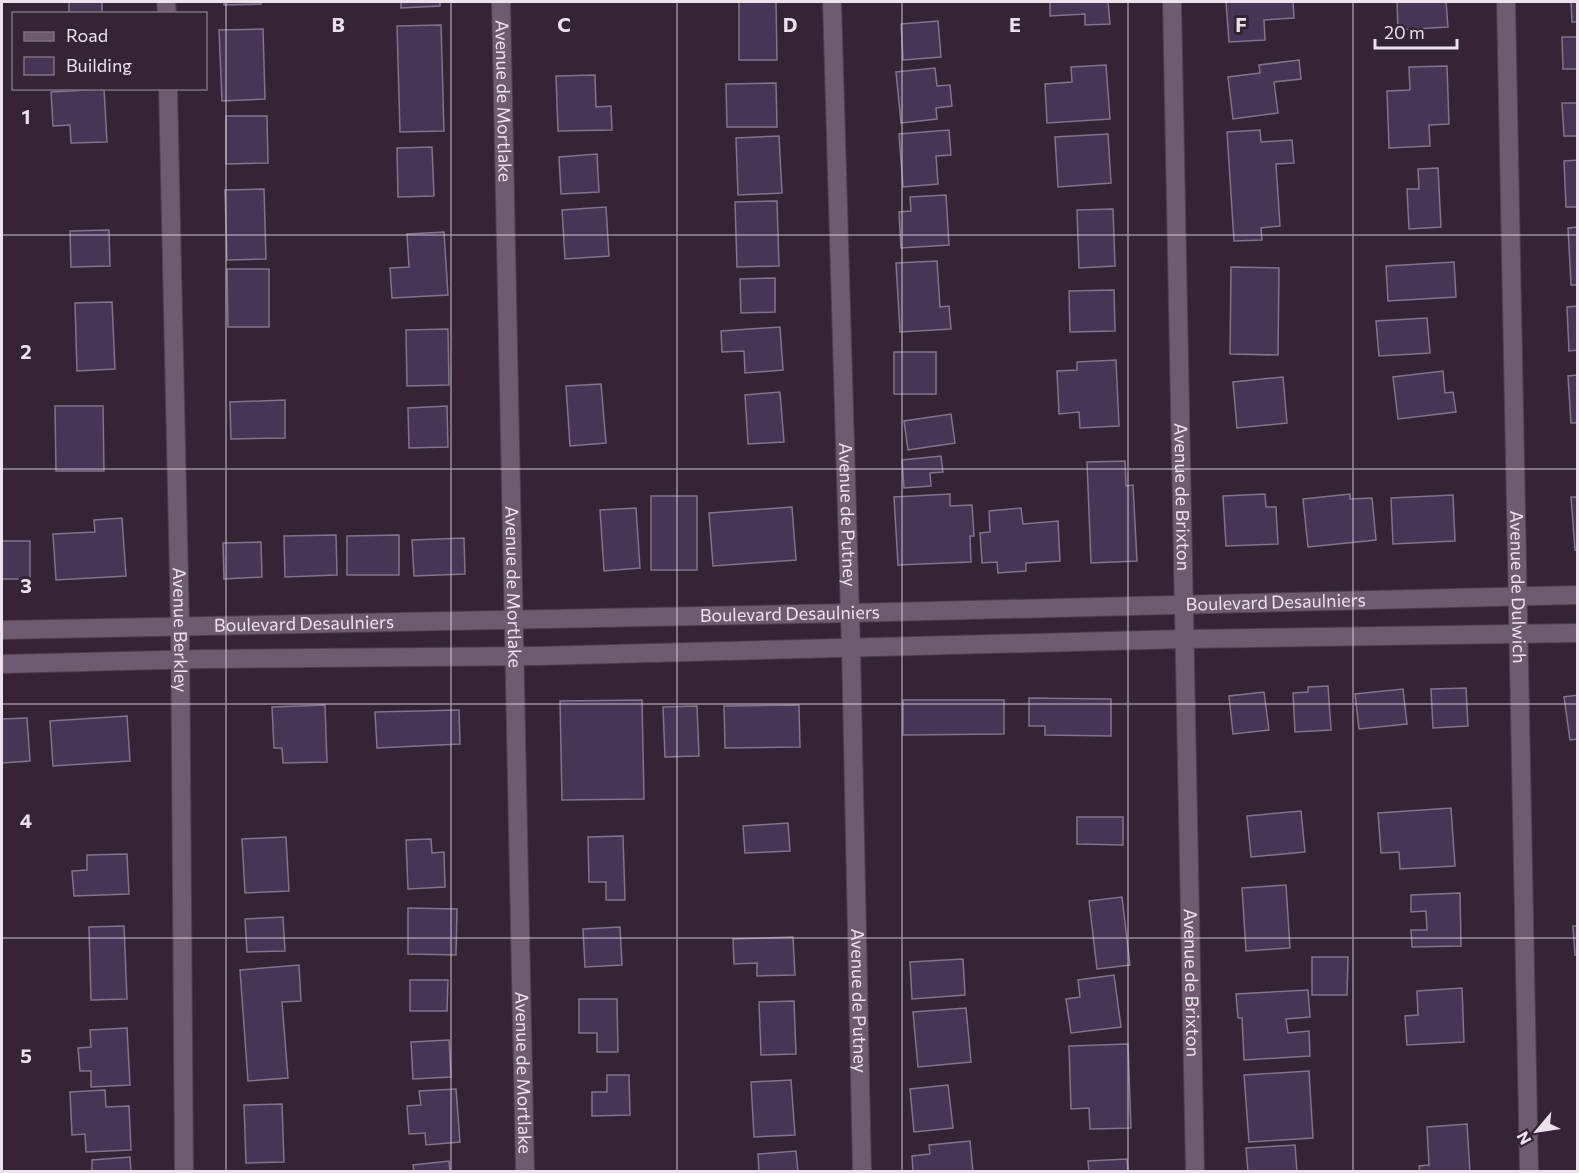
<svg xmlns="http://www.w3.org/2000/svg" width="1579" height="1173" font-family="Commissioner,sans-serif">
<rect width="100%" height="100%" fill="#342435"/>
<path fill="#473556" stroke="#80738b" stroke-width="1.5" d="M69 2H102V14H69Z
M224 2H261V4L224 5Z
M401 2H440V6L401 8Z
M739 2H776L777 60H739Z
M1050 2H1108L1110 24 1085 25V14L1050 16Z
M1226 2H1293L1294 18 1264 20 1265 40 1229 42Z
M1397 2H1446L1448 27 1398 30Z
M1571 2H1578V22H1572Z
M938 21 941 57 903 60 901 24Z
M441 25 444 131 400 132 397 26Z
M263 29 265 99 222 101 219 30Z
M1562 37H1578V69H1563Z
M1299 60 1301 79 1274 82 1278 113 1233 119 1228 77 1260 73 1259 65Z
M1106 65 1110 119 1047 123 1045 84 1072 82 1071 67Z
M1447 66 1449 124 1429 125 1430 146 1389 148 1387 91 1410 90 1409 67Z
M935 68 937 86 950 85 952 106 936 108 937 119 901 123 896 72Z
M595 75 596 107 611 106 612 130 558 131 556 76Z
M776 83 777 127H727L726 84Z
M104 89 107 142 71 143 70 125 53 126 51 92Z
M1562 103H1578V136H1564Z
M226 116H267L268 163 226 164Z
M949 130 951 155 936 156 938 184 903 187 899 134Z
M1260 130 1261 142 1292 140 1294 163 1276 164 1280 226 1261 228 1262 240 1234 241 1227 132Z
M1108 134 1111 183 1058 187 1055 137Z
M779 136 782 193 738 195 736 138Z
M432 147 434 196 398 197 397 148Z
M597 154 599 192 561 194 559 157Z
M1578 160V207H1566L1564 161Z
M1438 168 1441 227 1409 229 1407 189H1419L1418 169Z
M264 189 266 259 227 260 225 190Z
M946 195 949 245 901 248 899 212 911 211 910 197Z
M777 201 779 266 737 267 735 202Z
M606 207 609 256 565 259 562 210Z
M1113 209 1115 266 1079 268 1077 210Z
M1578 227V285H1571L1568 228Z
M109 230 110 266 71 267 70 231Z
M444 232 448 295 392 298 390 268 409 267 407 234Z
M937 261 940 307 949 306 951 329 900 332 896 263Z
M1454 262 1456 297 1388 301 1386 266Z
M1231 267 1279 268 1278 355 1230 354Z
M227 269H269V327H228Z
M775 278V312L741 313 740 279Z
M1114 290 1115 331 1070 332 1069 291Z
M112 302 115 369 77 371 75 303Z
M1578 306V350L1569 351 1567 307Z
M1427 318 1430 353 1379 356 1376 321Z
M780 327 783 370 745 373 744 351 722 352 721 331Z
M448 329 449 385 407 386 406 330Z
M894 352H936V394H894Z
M1116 360 1119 426 1080 428 1079 412 1059 414 1057 371 1077 370V362Z
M1443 371 1445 393 1453 392 1456 412 1398 419 1393 377Z
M1578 375V423H1571L1568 376Z
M1283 377 1287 423 1237 428 1233 382Z
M601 384 606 443 570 446 566 386Z
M780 392 784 442 748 444 745 395Z
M285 400V438L231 439 230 402Z
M55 406H103L104 471H56Z
M447 406 448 447 409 448 408 408Z
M951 414 955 443 908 450 904 421Z
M941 456 943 472 930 473 931 486 904 488 902 460Z
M1125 461 1126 486 1133 485 1137 561 1091 563 1087 462Z
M950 494V506L972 505 974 536H970L971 562 898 565 894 497Z
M1265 494 1266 507H1276L1278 544 1226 546 1223 496Z
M1350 494V499L1372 498 1376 540 1308 547 1303 499Z
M1453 495 1455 541 1393 544 1391 498Z
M651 496H697V570H651Z
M1571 497H1578V550H1575Z
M792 507 796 560 713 566 709 513Z
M636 508 640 568 604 571 600 510Z
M1021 508 1023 524 1058 521 1060 561 1026 563V571L998 573 997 562 982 563 980 533 990 532 989 511Z
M122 518 126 576 56 580 53 534 95 532 94 520Z
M336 535 337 575 285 577 284 536Z
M399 535V575H347V536Z
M464 538 465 574 414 576 412 540Z
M2 541H30V579H2Z
M261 542 262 577 224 579 223 543Z
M1328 686 1331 730 1295 732 1293 693 1308 692V687Z
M1466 688 1468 726 1433 728 1431 689Z
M1403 689 1407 724 1359 729 1355 694Z
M1264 692 1269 730 1233 734 1229 696Z
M1578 695V739L1570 740 1564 697Z
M1029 698 1111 699V736L1045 735V726H1029Z
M642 700 644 799 562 800 560 701Z
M903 700H1004V734L903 735Z
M325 705 327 762 283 763 282 748H274L272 707Z
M799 705 800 747 725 748 724 706Z
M697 706 699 756 665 757 663 707Z
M459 710 460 744 377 748 375 712Z
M127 716 130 761 53 766 50 721Z
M27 718 30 761 2 763V719Z
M1451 808 1455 866 1400 869 1399 852 1381 853 1378 813Z
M1301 811 1305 852 1251 857 1247 816Z
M1077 817H1123V845L1077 844Z
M788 823 790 851 745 853 743 826Z
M623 836 625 900H606V882H589L588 837Z
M286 837 289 891 245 893 242 839Z
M431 839 432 853 444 852 445 887 408 889 406 840Z
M127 854 129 894 74 896 72 871 87 870V855Z
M1286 885 1290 948 1246 951 1242 888Z
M1460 893 1461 946 1412 947 1411 930H1427L1426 911 1411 912V895Z
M1122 897 1130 965 1097 969 1089 901Z
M408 908 457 909 456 955 408 954Z
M283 917 285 951 247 952 245 919Z
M124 926 127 999 91 1000 89 927Z
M1573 926H1578V955H1575Z
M620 927 622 965 585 967 583 929Z
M793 937 795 975 757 976V963L734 964 733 939Z
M1312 957H1348L1347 995H1312Z
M963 959 965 995 912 999 910 962Z
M299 965 301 1001 282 1002 288 1078 248 1081 240 970Z
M1114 975 1121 1027 1071 1033 1066 999 1080 997 1078 980Z
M410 980H448L447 1011H410Z
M1462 988 1464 1042 1407 1045 1405 1016 1418 1015 1417 991Z
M1308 990 1310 1017 1286 1019 1288 1033 1309 1031 1310 1056 1244 1060 1242 1018H1238L1236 994Z
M579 999H617L618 1052H597V1033H579Z
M794 1001 796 1054 761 1055 759 1002Z
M966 1008 971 1062 918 1067 913 1012Z
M127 1028 130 1085 91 1087V1071H80L78 1048 91 1047 90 1030Z
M449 1040 451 1077 413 1079 411 1042Z
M1128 1044 1131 1128 1090 1129 1089 1108 1071 1109 1069 1046Z
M1309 1071 1313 1138 1249 1142 1244 1075Z
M607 1075H629L630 1115 592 1116V1092H607Z
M791 1080 795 1135 754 1137 751 1082Z
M948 1085 953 1128 914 1132 910 1089Z
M456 1089 460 1142 426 1145 425 1133 409 1134 407 1106 421 1105 419 1091Z
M105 1090 106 1107 129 1106 131 1150 86 1152 85 1134 72 1135 70 1092Z
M282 1104 284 1162 246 1163 244 1105Z
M1467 1124 1470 1172H1420L1419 1166 1429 1165 1427 1127Z
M970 1141 973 1172H913L912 1156 930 1154 929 1145Z
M1295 1145 1297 1172H1248L1246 1148Z
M796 1151 798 1172H759L758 1154Z
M130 1157 131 1172H92V1160Z
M1127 1159 1128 1172H1089L1088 1161Z
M449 1161 450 1172H414L413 1165Z"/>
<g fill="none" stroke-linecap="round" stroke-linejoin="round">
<g stroke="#4d3f4e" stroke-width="20">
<g id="minor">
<path d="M166 2 167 14"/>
<path id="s1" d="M501 2 525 1172"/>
<path id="s2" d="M832 2 851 648 862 1172"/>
<path id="s3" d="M1172 2 1195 1172"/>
<path id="s4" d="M1506 2 1529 1172"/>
<path id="s5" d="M168 88 180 625 184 1172"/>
</g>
</g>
<g stroke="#4d3f4e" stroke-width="20">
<g id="tertiary">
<path id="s6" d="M2 630 850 613 1578 595"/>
<path d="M2 664 204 659 538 656 1184 639 1578 633"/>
</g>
</g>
<use href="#minor" stroke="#6e5b6f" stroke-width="18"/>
<use href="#tertiary" stroke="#6e5b6f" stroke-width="18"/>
</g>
<path fill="none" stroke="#ece1ec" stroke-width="1.5" stroke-opacity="0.55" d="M226 2V1172M451 2V1172M677 2V1172M902 2V1172M1128 2V1172M1353 2V1172M2 235H1578M2 469H1578M2 704H1578M2 938H1578"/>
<g text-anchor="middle" stroke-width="6" stroke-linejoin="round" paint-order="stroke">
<g font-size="18" fill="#ece1ec" stroke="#342435">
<text dy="6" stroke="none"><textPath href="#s1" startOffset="99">Avenue de Mortlake</textPath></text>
<text dy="6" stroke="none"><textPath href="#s3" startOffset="495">Avenue de Brixton</textPath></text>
<text dy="6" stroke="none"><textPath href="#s2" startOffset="513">Avenue de Putney</textPath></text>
<text dy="6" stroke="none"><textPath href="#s1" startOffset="585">Avenue de Mortlake</textPath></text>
<text dy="6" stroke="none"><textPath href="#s4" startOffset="585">Avenue de Dulwich</textPath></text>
<text dy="6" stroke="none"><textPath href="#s6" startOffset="1274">Boulevard Desaulniers</textPath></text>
<text dy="6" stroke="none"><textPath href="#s6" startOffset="788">Boulevard Desaulniers</textPath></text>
<text dy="6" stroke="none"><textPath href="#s6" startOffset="302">Boulevard Desaulniers</textPath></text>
<text dy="6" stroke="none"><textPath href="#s5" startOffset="542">Avenue Berkley</textPath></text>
<text dy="6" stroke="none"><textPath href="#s3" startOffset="981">Avenue de Brixton</textPath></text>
<text dy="6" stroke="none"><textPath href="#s2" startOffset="999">Avenue de Putney</textPath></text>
<text dy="6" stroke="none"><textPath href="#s1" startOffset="1071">Avenue de Mortlake</textPath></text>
</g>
</g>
<g font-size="20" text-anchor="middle" font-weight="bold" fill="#ece1ec" stroke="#342435" stroke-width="6" stroke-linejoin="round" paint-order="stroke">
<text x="338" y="32">B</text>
<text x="564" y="32">C</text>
<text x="790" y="32">D</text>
<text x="1015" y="32">E</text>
<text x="1241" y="32">F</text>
<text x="26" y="124">1</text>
<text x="26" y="359">2</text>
<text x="26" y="593">3</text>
<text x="26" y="828">4</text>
<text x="26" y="1063">5</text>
</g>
<rect width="1579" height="1173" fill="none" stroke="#ece1ec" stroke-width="6"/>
<rect x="12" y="12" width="195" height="78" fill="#342435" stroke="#7e707e" stroke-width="1.5"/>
<rect x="24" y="32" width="30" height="9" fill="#6e5b6f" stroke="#7e707e" stroke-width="1.5"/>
<text x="66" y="42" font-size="18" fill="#ece1ec">Road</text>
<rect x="24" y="57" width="30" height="18" fill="#473556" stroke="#7e707e" stroke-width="1.5"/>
<text x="66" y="72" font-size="18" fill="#ece1ec">Building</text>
<g transform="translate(1537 1131) rotate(241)" stroke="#342435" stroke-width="4.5" paint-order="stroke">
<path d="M0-4.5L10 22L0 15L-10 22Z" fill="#ece1ec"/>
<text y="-9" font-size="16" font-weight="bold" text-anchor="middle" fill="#ece1ec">N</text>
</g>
<path d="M1375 39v9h82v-9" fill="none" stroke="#ece1ec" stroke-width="3"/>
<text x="1384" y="39" font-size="18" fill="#ece1ec" stroke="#342435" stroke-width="4.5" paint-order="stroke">20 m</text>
</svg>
